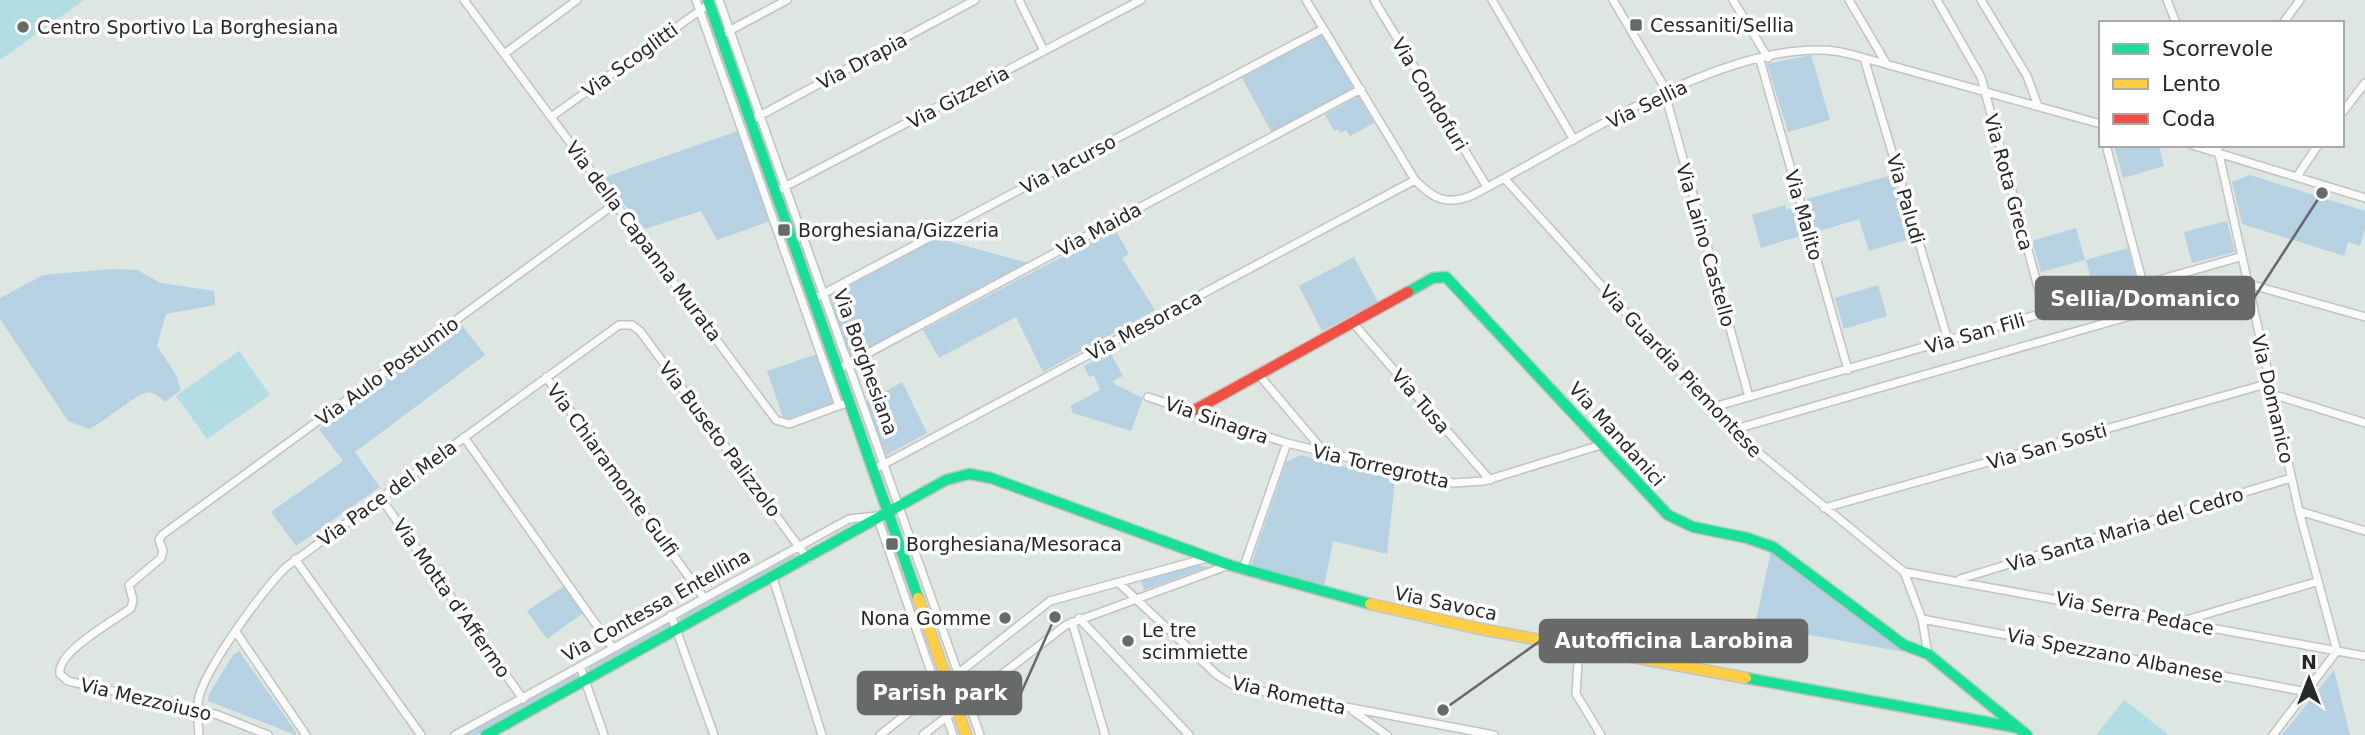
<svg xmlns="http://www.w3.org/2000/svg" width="2365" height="735" font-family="'DejaVu Sans',sans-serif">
<rect width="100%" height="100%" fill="#dde6e0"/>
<path fill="#b6d1e1" d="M1322 33 1353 88 1272 133 1242 78Z
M1811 55 1830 120 1788 132 1767 64Z
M1359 96 1374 123 1350 136 1346 130 1340 133 1338 129 1334 131 1325 115Z
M738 131 770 221 717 240 701 211 645 229 602 178Z
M2114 145 2159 146 2164 166 2123 178Z
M1892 175 1912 238 1869 251 1859 219 1816 232 1807 199Z
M2250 175 2365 211V229L2360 246 2348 242 2344 256 2242 224 2232 182Z
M1785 205 1787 210 1795 207 1803 235 1761 248 1752 215Z
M2227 221 2235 252 2192 263 2184 232Z
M2076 228 2085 260 2041 272 2032 241Z
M1115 229 1129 254 1122 258 1155 310 1043 372 1016 317 939 358 923 330Z
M937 238 1028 263 850 360 830 296Z
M2128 248 2136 279 2094 290 2086 260Z
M1354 257 1378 302 1322 331 1299 286Z
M111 269 137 270 161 283 214 291 215 305 166 314 157 346 176 375 181 390 165 402C159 397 153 391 146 393 134 395 105 422 89 429L68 421 0 319V298L43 275Z
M1878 285 1887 316 1844 329 1835 298Z
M461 324 485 355 355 452 380 487 296 546 271 512 343 461 319 429Z
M1110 352 1123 376 1113 381 1115 384 1143 398 1131 431 1073 413 1070 406 1100 390 1094 375 1089 377 1084 366Z
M817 354 834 403 784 420 767 371Z
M902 382 927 433 885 456 866 402Z
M1301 455 1395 480 1387 554 1333 541 1324 587 1251 565 1286 462Z
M1771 551 1904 652 1755 625Z
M791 555H796V559L679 622 680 616Z
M1196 565 1209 567 1144 590 1141 581Z
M564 586 583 613 547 639 527 611Z
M670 623 672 627 587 672 589 666Z
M239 651 296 732V735L208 701 209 694 233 655Z
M2334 670 2350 735H2282Z
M573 675H578V681L477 735H461Z"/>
<path fill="#b3dde4" d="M0 0H84L0 60Z
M239 351 270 395 207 439 176 396Z
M2124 700 2169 735H2096Z"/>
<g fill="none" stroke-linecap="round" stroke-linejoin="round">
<g stroke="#c3c3c2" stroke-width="10">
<path id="street" d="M464 0 776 420 789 424 849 402
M696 0 839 406
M719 0 980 735
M1019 0 1044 51
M1306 0 1415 180C1433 199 1447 206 1473 195 1568 146 1714 47 1822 50 1837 50 1851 54 1864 58L2101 124
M1374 0 1487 187
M1492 0 1574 140
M1613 0 1662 83 1749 397
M1733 0 1768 58
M1849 0 1886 63
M1937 0 1981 77 2045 313
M1981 0 2027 76 2038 106
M2167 0 2176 23
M2283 23 2300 0
M727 32 787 0
M504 54 577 0
M1864 58 1948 340
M1760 60 1848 370
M2342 113 2365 83
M551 117 709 4
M750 121 975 0
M2106 145 2143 284
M2192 145 2365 198
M2217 145 2299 511 2337 651 2273 735
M2298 175 2318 145
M1504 178 1737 435 1904 572 1922 619 1928 654
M775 192 1141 0
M819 296 1323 29
M1353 323 1490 480
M844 366 1361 89
M1259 375 1325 453
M546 377 704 598
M2272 394 2365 423
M1148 397 1287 443 1453 483 1484 481 1604 444
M1710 408 2240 257
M1732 430 2245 283 2365 317
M464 437 612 647
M873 470 1415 180
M380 497 523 699
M1824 508 2270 383
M2299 511 2365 531
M295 559 421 735
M1243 569 1287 443
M1904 572 2365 656
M773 578 822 735
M1960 579 2291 478
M1120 584 1217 675 1235 686 1494 735
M671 615 714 735
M1079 618 1189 735
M1922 619 2307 692
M2186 620 2316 582
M1072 622 1105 735
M236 632 306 735
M1579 647 1576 694 1601 735
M580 666 604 735
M1353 711 1387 735
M199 735C198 723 196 709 199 697 207 666 262 591 286 567L619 325H632L640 331 808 559
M268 735 218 715 68 681 60 674C56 652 114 621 131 608L133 600 129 585 161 558 163 551 159 540 162 535 616 203
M455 735 849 519 877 516 953 735
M880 735 1050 601 1207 558
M923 735 1066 625 1229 565"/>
</g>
<g stroke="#c3c3c2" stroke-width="13">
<path id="fast" d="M708 0 918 598
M1408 292 1433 278 1446 277 1668 515 1693 527 1747 538 1773 547 1904 645 1928 654 2027 735
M1746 678 2019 728
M486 735 946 480 969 474 991 478 1229 565 1370 604"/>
</g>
<g stroke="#c3c3c2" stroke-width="13">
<path id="slow" d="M918 598 966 735
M1370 604 1480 629 1746 678"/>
</g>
<g stroke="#c3c3c2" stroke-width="13">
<path id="jam" d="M1191 412 1408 292"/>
</g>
<use href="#street" stroke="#fafbfa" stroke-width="7"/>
<use href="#fast" stroke="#16e098" stroke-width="10"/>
<use href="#slow" stroke="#ffcf43" stroke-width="10"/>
<use href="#jam" stroke="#f24e42" stroke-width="10"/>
</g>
<g fill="#676a68" stroke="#fff" stroke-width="2.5">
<rect x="1629" y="18" width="14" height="14" rx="3.5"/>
<circle cx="23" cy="27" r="7"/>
<rect x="777" y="223" width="14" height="14" rx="3.5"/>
<rect x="885" y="537" width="14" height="14" rx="3.5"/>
<circle cx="1005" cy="618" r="7"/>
<circle cx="1128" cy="641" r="7"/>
</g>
<g text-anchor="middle" stroke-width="7" stroke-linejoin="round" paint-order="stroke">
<g font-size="19" fill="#282828" stroke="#fff" text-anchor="start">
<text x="1650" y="32">Cessaniti/Sellia</text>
<text x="37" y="34">Centro Sportivo La Borghesiana</text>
<text x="798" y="237">Borghesiana/Gizzeria</text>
<text x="906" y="551">Borghesiana/Mesoraca</text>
<text x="991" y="625" text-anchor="end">Nona Gomme</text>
<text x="1142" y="637">Le tre<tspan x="1142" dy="22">scimmiette</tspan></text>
</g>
<g font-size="19" fill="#282828" stroke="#fff">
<text transform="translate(630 60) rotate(-36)" y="7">Via Scoglitti</text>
<text transform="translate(862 61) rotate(-28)" y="7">Via Drapia</text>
<text transform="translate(1430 94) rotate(59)" y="7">Via Condofuri</text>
<text transform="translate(958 97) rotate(-28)" y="7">Via Gizzeria</text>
<text transform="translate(1647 104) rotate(-26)" y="7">Via Sellia</text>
<text transform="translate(1068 164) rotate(-28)" y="7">Via Iacurso</text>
<text transform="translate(2009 182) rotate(75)" y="7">Via Rota Greca</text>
<text transform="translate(1906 199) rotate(74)" y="7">Via Paludi</text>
<text transform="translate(1804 215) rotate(74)" y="7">Via Malito</text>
<text transform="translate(1099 229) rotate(-28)" y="7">Via Maida</text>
<text transform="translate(644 241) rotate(53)" y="7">Via della Capanna Murata</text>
<text transform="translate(1706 245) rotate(74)" y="7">Via Laino Castello</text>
<text transform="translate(1144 325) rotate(-28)" y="7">Via Mesoraca</text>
<text transform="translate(1975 333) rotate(-16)" y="7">Via San Fili</text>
<text transform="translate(866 362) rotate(70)" y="7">Via Borghesiana</text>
<text transform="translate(387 371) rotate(-36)" y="7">Via Aulo Postumio</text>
<text transform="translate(1681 371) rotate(47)" y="7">Via Guardia Piemontese</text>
<text transform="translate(2273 399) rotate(77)" y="7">Via Domanico</text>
<text transform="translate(1421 401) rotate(49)" y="7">Via Tusa</text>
<text transform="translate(1217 420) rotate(19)" y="7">Via Sinagra</text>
<text transform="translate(1617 434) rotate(48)" y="7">Via Mandanici</text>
<text transform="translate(720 439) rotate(53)" y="7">Via Buseto Palizzolo</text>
<text transform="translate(2047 446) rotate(-16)" y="7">Via San Sosti</text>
<text transform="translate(1381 466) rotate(13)" y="7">Via Torregrotta</text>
<text transform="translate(613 470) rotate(54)" y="7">Via Chiaramonte Gulfi</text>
<text transform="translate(387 493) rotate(-36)" y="7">Via Pace del Mela</text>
<text transform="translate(2125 529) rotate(-17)" y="7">Via Santa Maria del Cedro</text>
<text transform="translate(452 598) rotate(55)" y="7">Via Motta d'Affermo</text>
<text transform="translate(1446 603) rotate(12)" y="7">Via Savoca</text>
<text transform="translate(656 605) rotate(-29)" y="7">Via Contessa Entellina</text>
<text transform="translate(2135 613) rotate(11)" y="7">Via Serra Pedace</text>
<text transform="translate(2115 655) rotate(11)" y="7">Via Spezzano Albanese</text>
<text transform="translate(1289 695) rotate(13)" y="7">Via Rometta</text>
<text transform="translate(146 699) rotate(13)" y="7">Via Mezzoiuso</text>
</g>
</g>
<path fill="none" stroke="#676a68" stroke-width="2.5" d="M2322 193L2254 298M1443 710L1540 641M1055 617L1021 693"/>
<g fill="#676a68" stroke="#fff" stroke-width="2.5">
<circle cx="2322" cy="193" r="7"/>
<circle cx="1443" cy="710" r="7"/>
<circle cx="1055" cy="617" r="7"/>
</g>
<g fill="#676a68" stroke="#676a68" stroke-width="2.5">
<rect x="2036" y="277" width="218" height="42" rx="7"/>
<rect x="1540" y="620" width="267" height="42" rx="7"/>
<rect x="858" y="672" width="163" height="42" rx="7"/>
</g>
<g font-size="21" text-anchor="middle" font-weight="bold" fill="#fff">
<text x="2145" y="306">Sellia/Domanico</text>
<text x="1674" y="648">Autofficina Larobina</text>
<text x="940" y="700">Parish park</text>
</g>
<rect x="2099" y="21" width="245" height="126" fill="#ffffff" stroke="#a9a9a9" stroke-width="2"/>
<rect x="2113" y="44" width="35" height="10" fill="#16e098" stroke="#a9a9a9" stroke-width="2"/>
<text x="2162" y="56" font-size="21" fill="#282828">Scorrevole</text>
<rect x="2113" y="79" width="35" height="10" fill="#ffcf43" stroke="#a9a9a9" stroke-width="2"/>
<text x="2162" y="91" font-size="21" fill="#282828">Lento</text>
<rect x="2113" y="114" width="35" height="10" fill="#f24e42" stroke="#a9a9a9" stroke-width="2"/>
<text x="2162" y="126" font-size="21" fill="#282828">Coda</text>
<g transform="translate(2309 679)" stroke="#ffffff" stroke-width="5" paint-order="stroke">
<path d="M0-5L12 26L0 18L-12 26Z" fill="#282828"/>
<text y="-10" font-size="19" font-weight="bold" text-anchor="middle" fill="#282828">N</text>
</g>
</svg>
